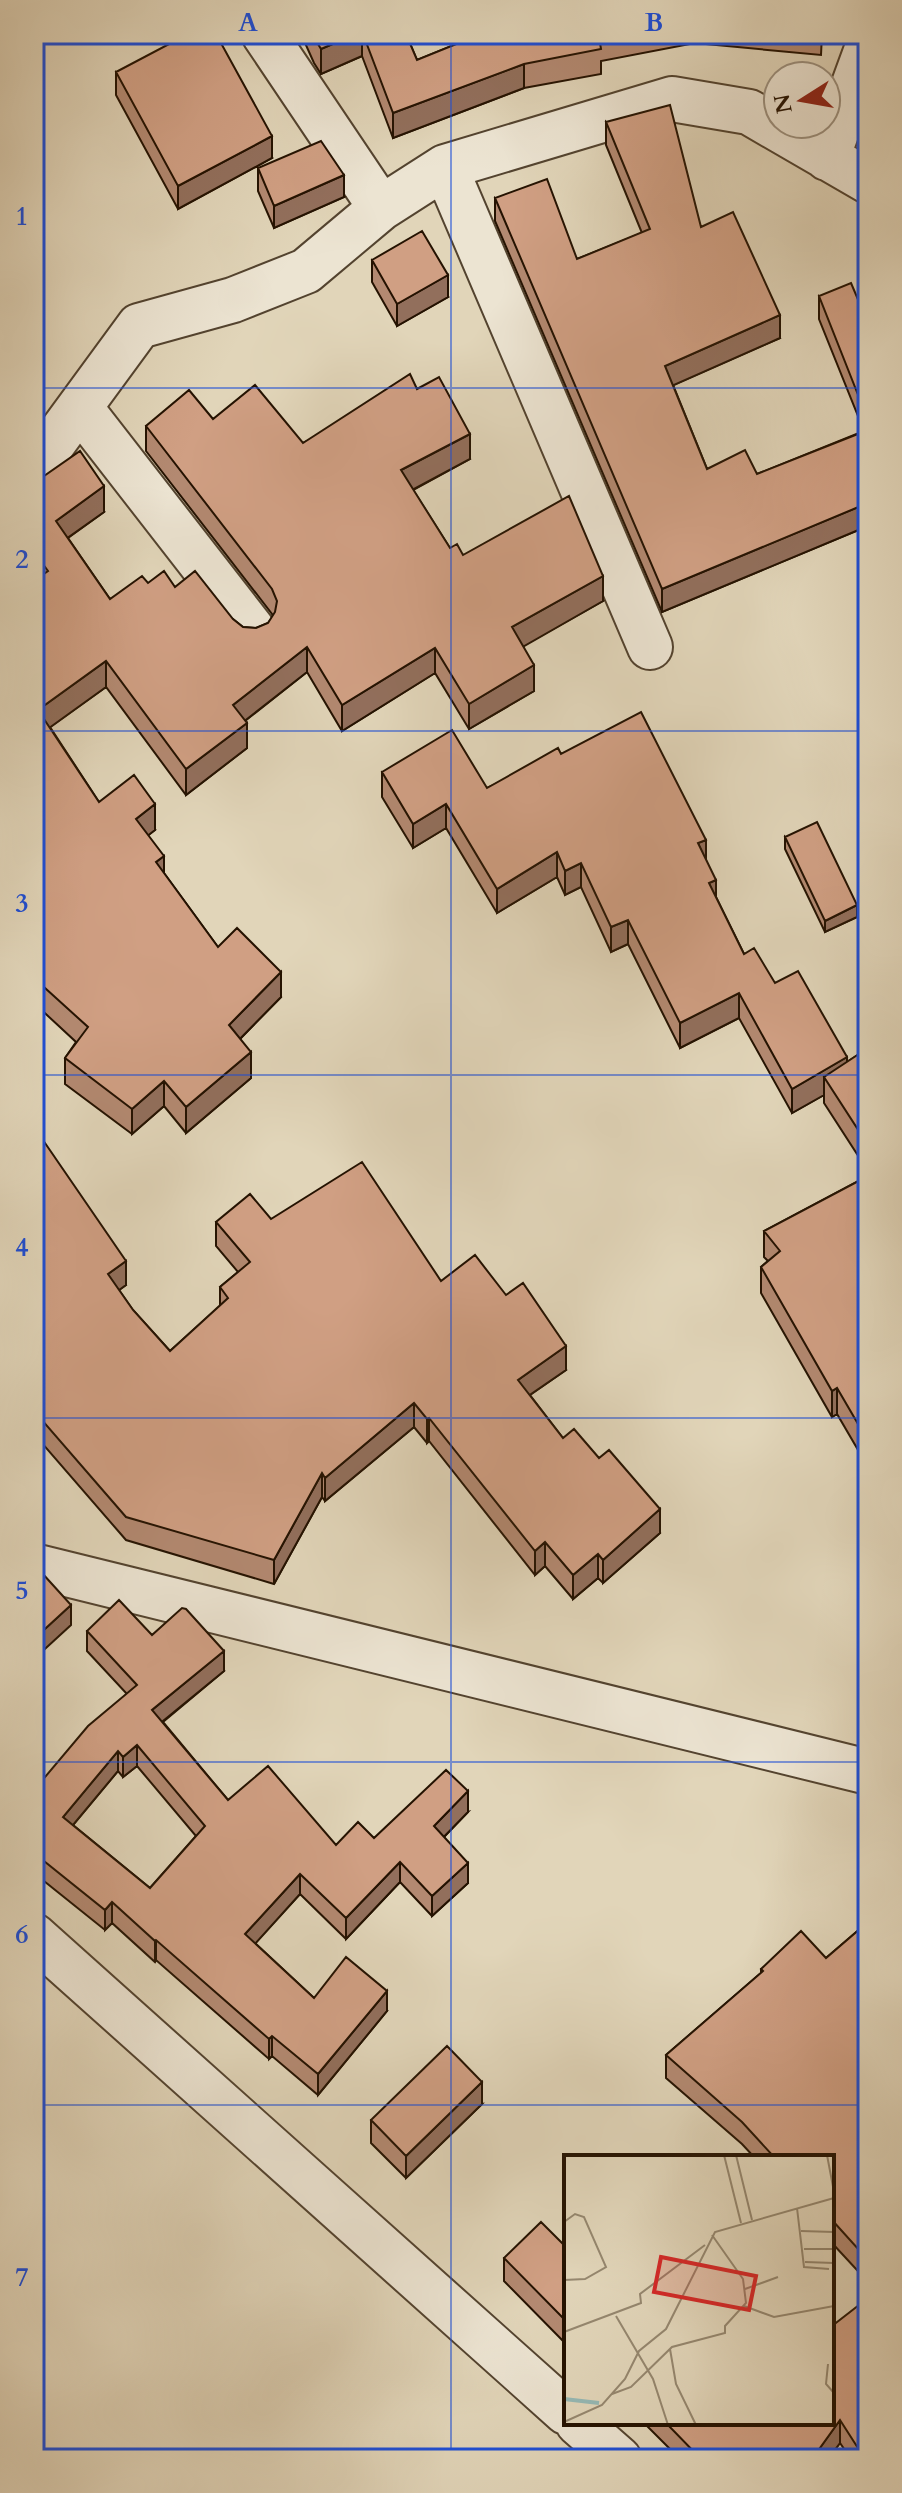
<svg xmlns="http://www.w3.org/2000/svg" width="902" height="2493" font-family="Cardo,serif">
<rect width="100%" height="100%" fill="#e1d5b9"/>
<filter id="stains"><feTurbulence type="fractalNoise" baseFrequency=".0025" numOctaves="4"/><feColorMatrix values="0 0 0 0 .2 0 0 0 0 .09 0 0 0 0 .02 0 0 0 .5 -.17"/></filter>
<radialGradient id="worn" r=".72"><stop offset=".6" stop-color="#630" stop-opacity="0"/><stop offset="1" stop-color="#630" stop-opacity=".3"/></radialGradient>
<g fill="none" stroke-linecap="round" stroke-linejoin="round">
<g stroke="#53432f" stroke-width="48">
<path id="minor" d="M264 34 381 208
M827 158 868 46
M445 167 650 647
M81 409 252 629
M34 465 40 461 139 326 233 300 306 271 381 208 445 167 672 99 749 112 868 181
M34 1566 868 1772
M34 1936 566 2412
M578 2423 619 2459"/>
</g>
<use href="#minor" stroke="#ece4d2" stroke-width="44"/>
</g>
<path fill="#b38971" stroke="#241201" stroke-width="2" fill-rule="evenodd" d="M301 34H406L417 60 481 34H822L821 55 695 43 601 61V74L524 88 393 138 362 56 321 74 314 63Z
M116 72 272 158 178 209 116 95Z
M868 94V136L862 134V110Z
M606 122 701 227 780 338 673 385 707 469 757 474 864 431 819 319V296L868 323V526L662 612 495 221V198L577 259 642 233 606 145Z
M258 168 344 197 274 228 258 191Z
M372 260 448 297 397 326 372 282Z
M417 389 470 459 413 490 450 548 463 555 603 601 523 646 534 691 469 729 435 673 342 731 307 672 245 721 247 748 186 795 106 687 50 727 99 802 155 830 148 835 164 873 218 947 281 997 240 1039 251 1078 186 1133 164 1106 132 1134 65 1084V1058L76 1042 34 1003V581L36 580 34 577V483L104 512 68 538 110 599 148 583 175 587 233 619 243 627 256 628 268 623 273 616 272 614 146 451V426L213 419 303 443Z
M561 754 706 860 716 897 744 954 775 983 847 1062 868 1048V1171L824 1103V1095L792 1113 739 1018 680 1048 628 944 611 952 581 887 565 895 557 877 497 913 446 828 413 848 382 797V772L487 788Z
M785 837 857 917 825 932 785 849Z
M34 1153 126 1285 119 1290 133 1310 170 1351 220 1306V1287L238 1272 216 1246V1222L271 1219 441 1281 566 1370 530 1395 563 1438 660 1533 603 1583 598 1578 573 1599 545 1566 535 1575 429 1441 427 1443 414 1427 325 1501 322 1497 274 1584 126 1540 34 1434Z
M868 1176V1467L837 1414 832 1417 761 1293V1267L768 1261 764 1257V1231Z
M87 1631 152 1635 224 1671 163 1722 228 1800 336 1845 374 1838 468 1812 444 1837 468 1883 432 1916 400 1882 346 1939 300 1894 255 1943 314 1998 387 2011 318 2095 272 2056 269 2059 156 1960 155 1962 112 1923 105 1930 34 1873V1777L40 1783 127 1694 87 1651ZM137 1766 196 1836 150 1888 73 1825 118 1771 123 1777Z
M868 1922V2282L832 2243V2157H754L742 2144 666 2078V2055L761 1973V1969L826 1958Z
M482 2104 406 2178 371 2143V2120Z
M566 2247V2344L504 2281V2258Z
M832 2326 868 2459H851L840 2443 828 2459H680L644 2423H832Z"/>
<path fill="#926f5c" stroke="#241201" stroke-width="2" d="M356 34H362V56L321 74V49Z
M524 64V88L393 138V113Z
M272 136V158L178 209V186Z
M344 175V197L274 228V206Z
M448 275V297L397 326V304Z
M780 315V338L665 389V366Z
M470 434V459L401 496V470Z
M104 486V512L56 546V521Z
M868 503V526L662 612V589Z
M603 576V601L512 653V627Z
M307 647V672L233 730V705Z
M435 648V673L342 731V705Z
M106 661V687L38 736V710Z
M534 665V691L469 729V704Z
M247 723V748L186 795V769Z
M155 804V830L136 845V819Z
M446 804V828L413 848V824Z
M706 840V864L698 843Z
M557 852V877L497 913V889Z
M164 856V882L156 862Z
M581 863V887L565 895V871Z
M716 880V904L709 883Z
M857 905V917L825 932V921Z
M628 920V944L611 952V927Z
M281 972V997L229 1050V1025Z
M739 993V1018L680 1048V1023Z
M251 1052V1078L186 1133V1107Z
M847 1057V1082L824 1077V1095L792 1113V1089Z
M164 1081V1106L132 1134V1109Z
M126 1261V1285L108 1298V1274Z
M566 1346V1370L518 1403V1380Z
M837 1388V1414L832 1417V1391Z
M414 1403V1427L325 1501V1478Z
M429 1418V1441L427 1443V1419Z
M322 1473V1497L274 1584V1560Z
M660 1509V1533L603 1583V1560Z
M545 1542V1566L535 1575V1551Z
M598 1554V1578L573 1599V1575Z
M71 1605V1625L34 1659V1639Z
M224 1651V1671L152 1730V1710Z
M137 1745V1766L123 1777V1757Z
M118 1751V1771L63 1837V1817Z
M468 1791V1812L434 1847V1826Z
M400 1862V1882L346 1939V1918Z
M468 1863V1883L432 1916V1896Z
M300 1874V1894L245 1955V1934Z
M112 1902V1923L105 1930V1910Z
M156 1940V1960L155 1962V1941Z
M387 1991V2011L318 2095V2074Z
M272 2036V2056L269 2059V2039Z
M482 2082V2104L406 2178V2156Z
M840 2420V2443L828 2459H812Z"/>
<path fill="#d09f83" stroke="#241201" stroke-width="2" fill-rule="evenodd" d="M188 34H216L272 136 178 186 116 72Z
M312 34H356L321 49Z
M363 34H406L417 60 481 34H613L599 37 601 49 524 64 393 113Z
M868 94V112L862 110Z
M670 105 701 227 733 212 780 315 665 366 707 469 745 450 757 474 868 430V503L662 589 495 198 547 179 577 259 650 229 606 122Z
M321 141 344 175 274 206 258 168Z
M422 231 448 275 397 304 372 260Z
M851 283 868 323V420L819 296Z
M410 374 417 389 439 377 470 434 401 470 450 548 457 544 463 555 569 496 603 576 512 627 534 665 469 704 435 648 342 705 307 647 233 705 247 723 186 769 106 661 38 710 99 802 134 775 155 804 136 819 164 856 156 862 218 947 237 928 281 972 229 1025 251 1052 186 1107 164 1081 132 1109 65 1058 88 1027 34 978V581L48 571 34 552V483L80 451 104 486 56 521 110 599 142 576 148 583 164 571 175 587 195 571 233 619 243 627 256 628 268 623 275 612 277 601 272 589 146 426 189 390 213 419 255 385 303 443Z
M641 712 706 840 698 843 716 880 709 883 744 954 754 948 775 983 798 971 847 1057 792 1089 739 993 680 1023 628 920 611 927 581 863 565 871 557 852 497 889 446 804 413 824 382 772 452 730 487 788 558 748 561 754Z
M817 822 857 905 825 921 785 837Z
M868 1048V1145L824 1077Z
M45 1143 126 1261 108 1274 133 1310 170 1351 228 1298 220 1287 250 1262 216 1222 250 1194 271 1219 362 1162 441 1281 475 1255 506 1295 523 1283 566 1346 518 1380 563 1438 574 1429 599 1458 609 1450 660 1509 603 1560 598 1554 573 1575 545 1542 535 1551 429 1418 427 1419 414 1403 325 1478 322 1473 274 1560 126 1517 34 1411V1153Z
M868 1176V1441L837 1388 832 1391 761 1267 780 1251 764 1231Z
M34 1571 42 1573 71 1605 34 1639Z
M119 1600 152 1635 182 1608 186 1609 224 1651 152 1710 228 1800 268 1766 336 1845 358 1822 374 1838 446 1770 468 1791 434 1826 468 1863 432 1896 400 1862 346 1918 300 1874 245 1934 314 1998 346 1957 387 1991 318 2074 272 2036 269 2039 156 1940 155 1941 112 1902 105 1910 34 1853V1777L40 1783 88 1726 137 1685 87 1631ZM137 1745 205 1826 150 1888 63 1817 118 1751 123 1757Z
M868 1922V2260L832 2220V2157H774L742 2122 666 2055 763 1971 761 1969 801 1931 826 1958Z
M447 2046 482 2082 406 2156 371 2120Z
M541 2222 566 2247V2321L504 2258Z
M868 2298V2459H865L840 2420 812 2459H701L666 2423H832V2326Z"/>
<path fill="none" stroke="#1d4ed8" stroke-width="2" stroke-opacity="0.55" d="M451 34V2459M34 388H868M34 731H868M34 1075H868M34 1418H868M34 1762H868M34 2105H868"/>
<g transform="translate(564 2155)">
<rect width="270" height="270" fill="#e1d5b9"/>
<path fill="none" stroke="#95b8b4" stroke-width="4" d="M0 244 35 248"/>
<path fill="none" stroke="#95876f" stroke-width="2" d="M160 0 177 68M172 0 188 65M263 0 270 37M233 53 240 112 265 114M0 67 11 59 20 62 42 112 21 124 0 125M237 76 270 77M240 94H270M241 107 270 108M181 134 214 122M180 151 210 162 270 151M52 161 89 224 104 270M0 177 77 148 76 139 141 90M106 194 112 229 132 270M264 209 262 229 270 238M48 239 67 232 108 192 161 178V171L182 148 179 124 148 80M0 267 38 250 61 224 75 196 102 174 151 77 270 43"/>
<path fill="#d62828" fill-opacity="0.15" stroke="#d62828" stroke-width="4" d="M97 102 192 121 185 155 90 137Z"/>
<rect width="270" height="270" fill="none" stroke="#241201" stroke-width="4"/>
</g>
<rect width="902" height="2493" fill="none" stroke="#e1d5b9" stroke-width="88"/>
<g transform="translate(802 100) rotate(259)"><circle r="38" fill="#ece4d2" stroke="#9c907e" stroke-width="2"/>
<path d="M0-6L14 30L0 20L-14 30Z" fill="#8f2418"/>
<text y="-12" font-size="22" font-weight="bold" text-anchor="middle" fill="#241201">N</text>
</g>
<rect x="44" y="44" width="814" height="2405" fill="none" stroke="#1d4ed8" stroke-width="3"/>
<g font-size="26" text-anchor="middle" font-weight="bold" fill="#1d4ed8">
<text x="248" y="31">A</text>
<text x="654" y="31">B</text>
<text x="22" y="225">1</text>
<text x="22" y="568">2</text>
<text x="22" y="912">3</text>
<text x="22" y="1256">4</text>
<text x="22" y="1599">5</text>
<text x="22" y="1943">6</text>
<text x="22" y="2286">7</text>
</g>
<rect width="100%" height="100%" filter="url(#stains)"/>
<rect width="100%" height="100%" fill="url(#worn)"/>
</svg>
